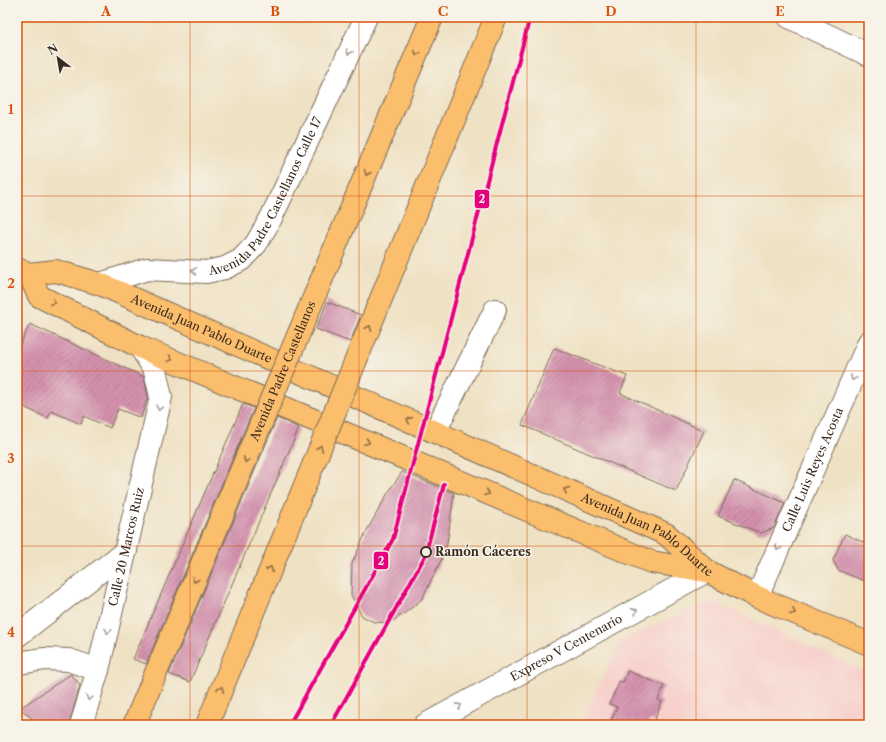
<svg xmlns="http://www.w3.org/2000/svg" width="886" height="742" font-family="'Libre Caslon Text',serif">
<defs>
<pattern id="building-hatch" width="6" height="6" patternUnits="userSpaceOnUse"><rect width="6" height="6" fill="#d491ae"/><path d="M-1 1l2-2M0 6l6-6M5 7l2-2" fill="none" stroke="#ad778d"/></pattern>
</defs>
<rect width="100%" height="100%" fill="#f7f3e8"/>
<filter id="ink" filterUnits="userSpaceOnUse"><feTurbulence type="fractalNoise" baseFrequency=".025" numOctaves="2"/><feDisplacementMap in="SourceGraphic" scale="8" xChannelSelector="R" yChannelSelector="G"/><feConvolveMatrix kernelMatrix="1 2 1 2 8 2 1 2 1" color-interpolation-filters="sRGB"/></filter>
<filter id="wash" filterUnits="userSpaceOnUse"><feTurbulence type="fractalNoise" baseFrequency=".012" numOctaves="4" result="noise"/><feDisplacementMap in="SourceGraphic" scale="16" xChannelSelector="R" yChannelSelector="G"/><feGaussianBlur stdDeviation="0.9" result="paint"/><feColorMatrix in="noise" values="0 0 0 0 0 0 0 0 0 0 0 0 0 0 0 0 0 1.4 0 .05"/><feComposite in="paint" operator="in"/></filter>
<g filter="url(#wash)">
<rect width="100%" height="100%" fill="#efe1c3"/>
<path fill="#f7d0ca" d="M711 601 869 673V725H579L622 639Z"/>
<g id="blocks">
<path fill="url(#building-hatch)" d="M327 302 361 315 350 342 316 329Z
M30 324 144 377 148 396 141 418 118 409 110 428 84 416 81 424 51 411 48 418 17 404V351Z
M554 348 627 376 620 393 704 431 676 491 522 425Z
M243 404 254 408 146 664 133 659Z
M277 418 299 428 190 682 169 674Z
M402 472 454 493 446 550 422 599 405 613 389 623 374 622 362 616 351 595 352 564 365 534 388 493Z
M734 480 785 503 774 528 761 533 718 516Z
M845 534 869 545V583L838 570 833 560Z
M628 671 664 686 658 700 662 702 654 721 650 720 647 725H609L617 707 609 704 620 681 623 682Z
M71 674 80 685 69 725H39L20 708Z"/>
</g>
</g>
<g filter="url(#ink)">
<use href="#blocks" fill-opacity="0" stroke="#7a6a58" stroke-width="1"/>
<g fill="none" stroke-linecap="round" stroke-linejoin="round">
<g stroke="#7a6a58" stroke-width="24">
<g id="minor">
<path d="M789 17 869 55"/>
<path id="s1" d="M100 284 147 269 206 272 225 268 241 260 256 244 271 218 366 17"/>
<path d="M435 432 495 310"/>
<path id="s2" d="M757 597 869 342"/>
<path d="M17 636 126 551"/>
<path d="M17 663 45 659 69 660 98 670"/>
<path id="s3" d="M81 725 98 670 161 397 155 370 140 347"/>
<path id="s4" d="M425 725 707 571"/>
</g>
</g>
<g stroke="#7a6a58" stroke-width="24">
<g id="major">
<path id="s5" d="M17 269 29 274 56 271 100 284 666 534 707 571 757 597 869 644"/>
<path d="M29 274 39 296 140 347 651 562 707 571"/>
</g>
</g>
<use href="#minor" stroke="#fff" stroke-width="22"/>
<use href="#major" stroke="#fabe6d" stroke-width="22"/>
<g stroke="#7a6a58" stroke-width="24" stroke-linecap="butt">
<g id="major-bridge">
<path id="s6" d="M134 725 432 17"/>
<path d="M207 725 496 17"/>
</g>
</g>
<use href="#major-bridge" stroke="#fabe6d" stroke-width="22"/>
<g stroke="#f7f3e8" stroke-width="7">
<path id="metro-1" d="M289 725 393 539 530 17
M331 725 425 556 444 484"/>
</g>
<use href="#metro-1" stroke="#e5007d" stroke-width="4"/>
</g>
<defs><path id="oneway-chevron" d="M-2-3.5L2.5 0L-2 3.5" fill="none" stroke-width="1.6" stroke-linecap="round" stroke-linejoin="round"/></defs>
<g stroke="#a79f9a">
<use href="#oneway-chevron" transform="translate(349 52) rotate(115)"/>
<use href="#oneway-chevron" transform="translate(194 271) rotate(-175)"/>
<use href="#oneway-chevron" transform="translate(853 378) rotate(114)"/>
<use href="#oneway-chevron" transform="translate(159 408) rotate(103)"/>
<use href="#oneway-chevron" transform="translate(778 548) rotate(114)"/>
<use href="#oneway-chevron" transform="translate(635 611) rotate(-29)"/>
<use href="#oneway-chevron" transform="translate(108 631) rotate(104)"/>
<use href="#oneway-chevron" transform="translate(89 698) rotate(108)"/>
<use href="#oneway-chevron" transform="translate(459 706) rotate(-29)"/>
</g>
<g stroke="#916d42">
<use href="#oneway-chevron" transform="translate(417 53) rotate(113)"/>
<use href="#oneway-chevron" transform="translate(367 173) rotate(113)"/>
<use href="#oneway-chevron" transform="translate(53 302) rotate(26)"/>
<use href="#oneway-chevron" transform="translate(369 328) rotate(-68)"/>
<use href="#oneway-chevron" transform="translate(170 359) rotate(23)"/>
<use href="#oneway-chevron" transform="translate(409 420) rotate(-156)"/>
<use href="#oneway-chevron" transform="translate(367 442) rotate(23)"/>
<use href="#oneway-chevron" transform="translate(320 448) rotate(-68)"/>
<use href="#oneway-chevron" transform="translate(246 460) rotate(113)"/>
<use href="#oneway-chevron" transform="translate(566 490) rotate(-156)"/>
<use href="#oneway-chevron" transform="translate(487 493) rotate(23)"/>
<use href="#oneway-chevron" transform="translate(270 569) rotate(-68)"/>
<use href="#oneway-chevron" transform="translate(195 580) rotate(113)"/>
<use href="#oneway-chevron" transform="translate(793 612) rotate(23)"/>
<use href="#oneway-chevron" transform="translate(221 689) rotate(-68)"/>
</g>
</g>
<path fill="none" stroke="#d7540e" stroke-width="1" stroke-opacity="0.55" d="M190 17V725M359 17V725M527 17V725M696 17V725M17 196H869M17 371H869M17 546H869"/>
<circle fill="#f7f3e8" stroke="#3b2a1e" stroke-width="2" cx="426" cy="552" r="5"/>
<g text-anchor="middle" stroke-width="3" stroke-linejoin="round" paint-order="stroke">
<g font-size="12" fill="#3b2a1e" stroke="#f7f3e8">
<text dy="4" stroke="none"><textPath href="#s1" startOffset="210">Avenida Padre Castellanos Calle 17</textPath></text>
<text dy="4" stroke="none"><textPath href="#s5" startOffset="197">Avenida Juan Pablo Duarte</textPath></text>
<text dy="4" stroke="none"><textPath href="#s6" startOffset="384">Avenida Padre Castellanos</textPath></text>
<text dy="4" stroke="none"><textPath href="#s2" startOffset="139">Calle Luis Reyes Acosta</textPath></text>
<text dy="4" stroke="none"><textPath href="#s5" startOffset="689">Avenida Juan Pablo Duarte</textPath></text>
<text dy="4" stroke="none"><textPath href="#s3" startOffset="184">Calle 20 Marcos Ruiz</textPath></text>
<text dy="4" stroke="none"><textPath href="#s4" startOffset="161">Expreso V Centenario</textPath></text>
</g>
<g font-size="12" font-weight="bold" fill="#3b2a1e" stroke="#f7f3e8" text-anchor="start">
<text x="435" y="556">Ramón Cáceres</text>
</g>
</g>
<g stroke="#f7f3e8" stroke-width="1.5">
<rect x="474" y="189" width="16" height="20" rx="4" fill="#e5007d"/>
<rect x="373" y="551" width="16" height="19" rx="4" fill="#e5007d"/>
</g>
<g font-size="11" text-anchor="middle" font-weight="bold" fill="#fff">
<text x="482" y="203">2</text>
<text x="381" y="565">2</text>
</g>
<rect width="886" height="742" fill="none" stroke="#f7f3e8" stroke-width="44"/>
<g transform="translate(58 58) rotate(329)" stroke="#f7f3e8" stroke-width="3" paint-order="stroke">
<path d="M0-3L7 15L0 10L-7 15Z" fill="#3b2a1e"/>
<text y="-6" font-size="11" font-weight="bold" text-anchor="middle" fill="#3b2a1e">N</text>
</g>
<rect x="22" y="22" width="842" height="698" fill="none" stroke="#d7540e" stroke-width="1.5"/>
<g font-size="13" text-anchor="middle" font-weight="bold" fill="#d7540e">
<text x="106" y="16">A</text>
<text x="275" y="16">B</text>
<text x="443" y="16">C</text>
<text x="611" y="16">D</text>
<text x="780" y="16">E</text>
<text x="11" y="114">1</text>
<text x="11" y="288">2</text>
<text x="11" y="463">3</text>
<text x="11" y="637">4</text>
</g>
</svg>
